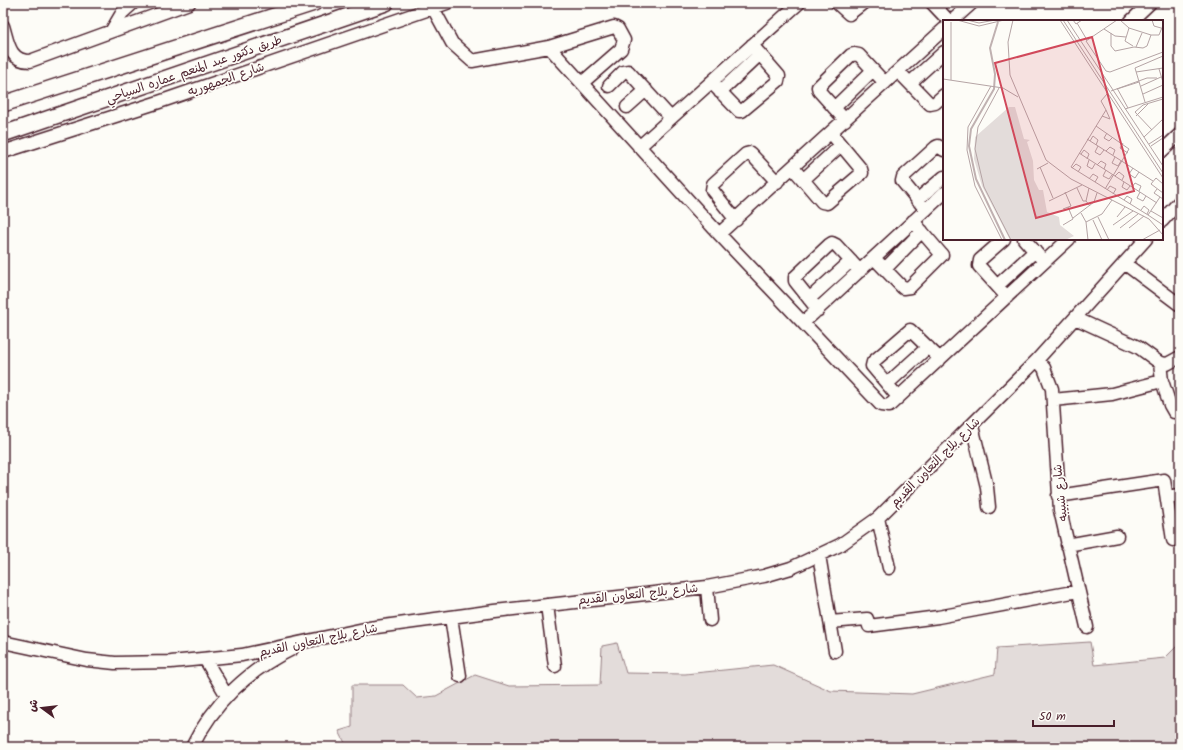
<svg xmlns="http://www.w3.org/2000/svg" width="1183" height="750" font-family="Kalam,'Playpen Sans Arabic',sans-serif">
<rect width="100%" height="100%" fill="#fdfcf7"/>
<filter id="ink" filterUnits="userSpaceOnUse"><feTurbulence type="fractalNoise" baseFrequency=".025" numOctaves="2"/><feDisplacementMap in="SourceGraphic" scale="8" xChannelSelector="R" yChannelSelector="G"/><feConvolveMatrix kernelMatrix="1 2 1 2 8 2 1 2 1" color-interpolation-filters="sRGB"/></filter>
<g filter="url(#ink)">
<path fill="#e3dcda" stroke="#967e82" d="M1090 642 1094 665 1165 658 1180 643V747H347L339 731 352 727V685H403L417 698 436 696 475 675 509 686 600 685 602 646 617 643 626 673 685 674 773 665 831 691 912 694 995 674 997 648Z"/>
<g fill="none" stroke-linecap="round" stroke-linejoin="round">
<g stroke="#4a1f2b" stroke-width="15">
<path id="minor" d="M837 3 849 14 863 3
M932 3 949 21
M433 8 452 43 472 61 549 47 719 234 881 405 889 406 1069 239
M952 21 972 3
M1131 21 1150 3
M3 26C8 42 9 61 30 61L189 3
M112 30 122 13 133 3
M549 47 614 27 618 29 624 40 621 49 582 83
M898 71 930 104 935 103 944 95
M711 82 739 111H742L778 81 779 76 752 45
M910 83 944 52
M609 86 623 72 628 71 670 117
M720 92 760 54
M627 107 646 90
M834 108 873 70
M845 120 819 91 818 87 851 55 854 54 859 55 885 83
M639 147 799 3
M1162 151 1180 134
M3 152 159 102 447 3
M793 168 822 202 827 203 862 173 861 169 831 133
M803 180 841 145
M917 200 944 177
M926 210 902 181 903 177 936 147 938 146 944 150
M736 220 712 190 713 184 746 154 750 153 777 182
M1162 221 1180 201
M719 234 944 29
M1004 239 980 260 979 266 1007 297
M1024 239 1039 256
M874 258 903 288 910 287 942 255 913 221
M1124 263 1180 305
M885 269 922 231
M997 286 1035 251
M809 299 851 261
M818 310 795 281V277L829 245 832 243 836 245 860 271
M1075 318 1138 347 1160 363 1167 364 1180 357
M804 322 944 193
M1037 360 1044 368 1052 389 1060 510 1087 627
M1162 381 1170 405 1174 412H1180
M887 384 928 347
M898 397 872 366 873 362 910 330 940 359
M1053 400 1112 394 1158 382 1162 381 1160 363
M972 426 987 487 989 507
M1058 496 1164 480 1173 540
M1167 497 1180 495
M878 518 889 568
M1067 545 1117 536
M819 555 835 651
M707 587 710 620
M547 605 555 666
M451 617 460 676
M830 622 867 619 869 626 938 617 1078 591
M3 642 87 660 115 663 171 662 242 655 369 628 495 611 707 587 764 576 791 568 840 545 878 518 1037 360 1146 239
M205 659 227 696
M192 747C213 704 248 670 292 649"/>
</g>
<g stroke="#4a1f2b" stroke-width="18">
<path id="major" d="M430 3 433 8
M3 104 314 3
M3 134 386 3"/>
</g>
<use href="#minor" stroke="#fdfcf7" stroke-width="12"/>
<use href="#major" stroke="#fdfcf7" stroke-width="15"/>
</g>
</g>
<g text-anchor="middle" stroke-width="3.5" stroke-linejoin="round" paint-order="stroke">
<g font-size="12" fill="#4a1f2b" stroke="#fdfcf7">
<text transform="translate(194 69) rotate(-19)" y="4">طريق دكتور عبد المنعم عماره السياحي</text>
<text transform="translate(226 79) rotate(-19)" y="4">شارع الجمهوريه</text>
<text transform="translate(935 462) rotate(-45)" y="4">شارع بلاج التعاون القديم</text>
<text transform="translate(1060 493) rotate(-96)" y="4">شارع شبيبه</text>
<text transform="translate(638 594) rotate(-6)" y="4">شارع بلاج التعاون القديم</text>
<text transform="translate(318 640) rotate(-12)" y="4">شارع بلاج التعاون القديم</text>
</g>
</g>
<g transform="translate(943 20)">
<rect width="220" height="220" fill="#fdfcf7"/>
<path d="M66 87H72L81 119 87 120 84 122 90 141 91 160 96 170H100L104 192 116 197 117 205 131 216 122 220H67L39 166 31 139 32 117Z" fill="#e3dcda"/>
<path fill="none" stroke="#c0b1b1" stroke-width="2" d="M55 2 47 28 52 54 51 69 28 109 26 126 33 159 62 220"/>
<path fill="none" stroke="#b5a4a5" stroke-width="1" d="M14 0 36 6 61 0M24 0 36 3 52 0M70 0 65 22 67 55 103 140 128 159 206 199 220 215M117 0 220 158M120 0 220 153M124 0 220 146M130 0 133 4 139 0M174 0 143 21 163 51 167 52 220 32M177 0 186 8 208 15M209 0 211 6 218 8M134 3 144 20M186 8 182 21 190 26M161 9 172 16 183 17M168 13V26L172 31 191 27 200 28 204 26 208 15H216L220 5M193 27 199 13M216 49 220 62M193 52 220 48M0 59 60 68 75 77M8 60V2M48 66 25 107 24 130 32 166 59 220M198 66 218 57M56 68 35 107 32 129 41 167 68 220M174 68 185 88M174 69 196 62M168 71 204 58H214M164 74 158 81 163 90 128 147 205 195M200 74 220 65M202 82 192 48 220 36M182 89 220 77M159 96 167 99 163 90M193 96 205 84M153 106 186 129 162 169M209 110 192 92 200 85 220 79M164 113 161 118 166 121 170 117M201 117 220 99M144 119 210 161M147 121 150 116 155 120 153 125M180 123 177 128 185 133M206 124 220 115M155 126 152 132 157 135 161 130M208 126 220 118M163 131 167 127 172 130 170 135M136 133 214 183M138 134 141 130 146 134 144 139M172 137 169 143 175 146 178 141M146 140 144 146 149 149 152 144M154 145 158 141 163 144 161 149M97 147 110 178M129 148 133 144 138 147 135 152M190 148 186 154 192 158 196 152M94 149 105 143M163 150 160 156 166 159 169 155M172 156 176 152 181 156 179 160M146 159 150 154 155 157 152 162M181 162 179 167 184 170 187 166M220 164 213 158 208 164 220 173M189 167 192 163 198 166 196 171M134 168 140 181H143M146 168 143 181 147 186M214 169 211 173 220 179M164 170 167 166 173 169 170 174M197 172 194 178 200 181 203 176M217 177 205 195 220 205M181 180 184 176 189 179 187 184M106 181 139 165M120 189 128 186 122 172M198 190 201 186 206 190 204 194M208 191 220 198M138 193 143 202 145 220M155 197 166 220M174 197 182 187M130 198 151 182 154 173M150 200 159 220M143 202 159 194 169 180M120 205 130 199 125 187M170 205 190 191M177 208 195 194M186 208 201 196M199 220 217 210"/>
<path fill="#d1495b" fill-opacity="0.15" stroke="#d1495b" stroke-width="2" d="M149 17 191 171 93 198 52 43Z"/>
<rect width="220" height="220" fill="none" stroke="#4a1f2b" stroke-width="2"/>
</g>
<rect width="1183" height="750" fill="none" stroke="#fdfcf7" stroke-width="16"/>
<rect x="8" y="8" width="1167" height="734" fill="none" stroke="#4a1f2b" stroke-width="1.5" filter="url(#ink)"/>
<g transform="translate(42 708) rotate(285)" stroke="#fdfcf7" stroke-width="3" paint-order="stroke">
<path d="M0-3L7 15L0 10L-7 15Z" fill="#4a1f2b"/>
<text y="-6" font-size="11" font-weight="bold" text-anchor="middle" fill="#4a1f2b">ش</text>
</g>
<path d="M1033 720v6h81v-6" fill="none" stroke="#4a1f2b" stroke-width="2"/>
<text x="1039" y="720" font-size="12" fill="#4a1f2b" stroke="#fdfcf7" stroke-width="3" paint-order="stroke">50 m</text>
</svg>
